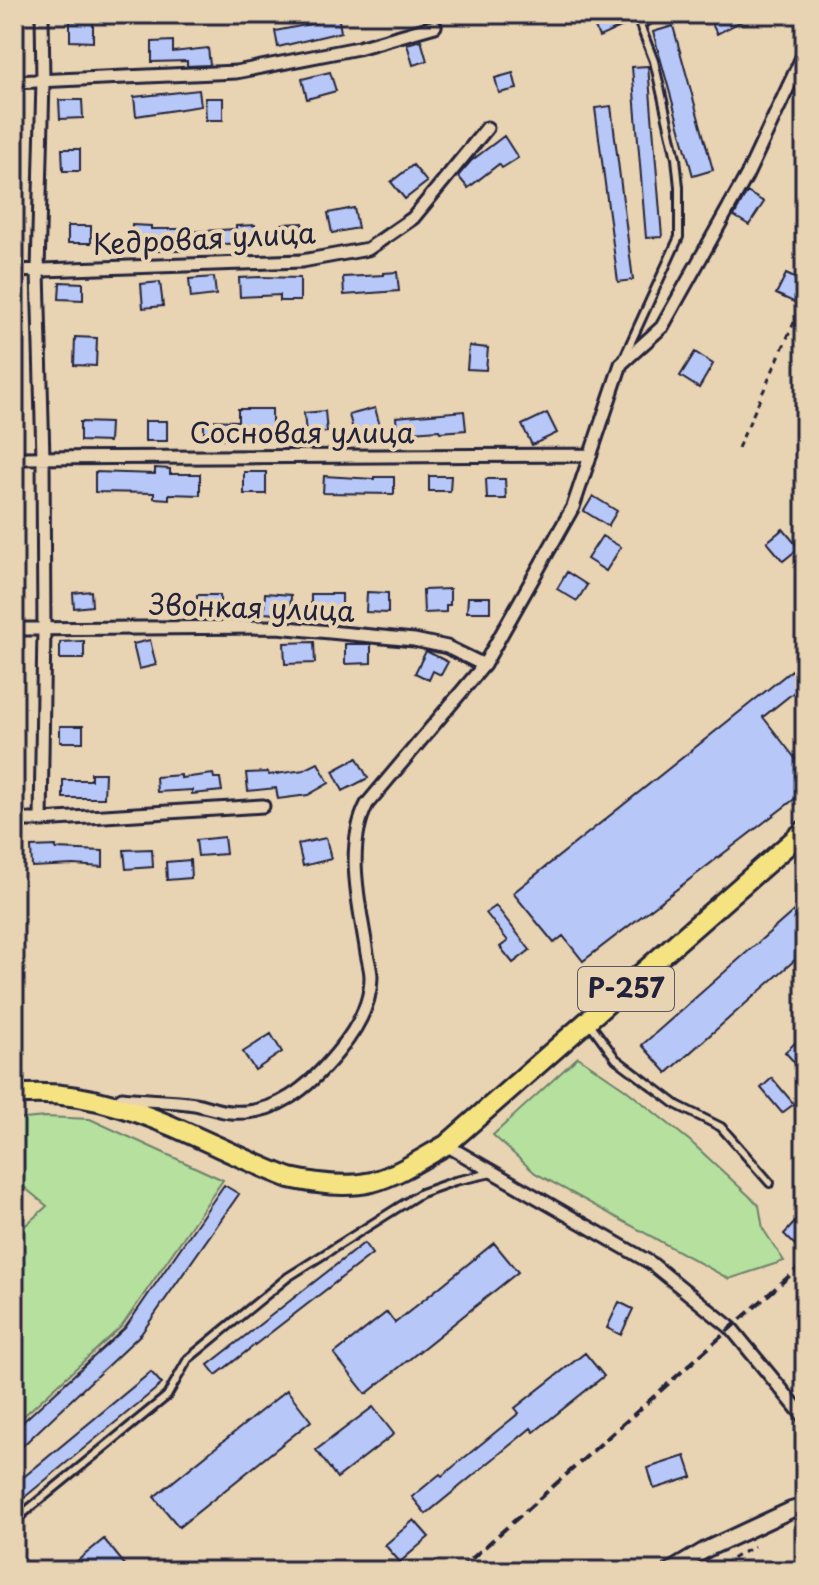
<svg xmlns="http://www.w3.org/2000/svg" width="819" height="1585" font-family="'Playpen Sans',sans-serif">
<rect width="100%" height="100%" fill="#e8d3b2"/>
<filter id="ink" filterUnits="userSpaceOnUse"><feTurbulence type="fractalNoise" baseFrequency=".0125" numOctaves="2"/><feDisplacementMap in="SourceGraphic" scale="16" xChannelSelector="R" yChannelSelector="G"/><feConvolveMatrix kernelMatrix="1 2 1 2 8 2 1 2 1" color-interpolation-filters="sRGB"/></filter>
<g filter="url(#ink)">
<path fill="#b5e09d" stroke="#6c816c" stroke-width="2" d="M578 1057 625 1089 690 1141 759 1205 763 1229 784 1261 729 1279 535 1173 493 1135Z
M45 1117 90 1119 223 1180 122 1326 14 1425V1232L20 1230 47 1206 14 1179V1120Z"/>
<path fill="#b7c8f8" stroke="#22223b" stroke-width="2" d="M589 14H618L623 26 599 37Z
M707 14H755L717 34Z
M338 15 341 32 278 47 275 31 316 23 315 20Z
M70 21 93 22V42L70 41Z
M673 26 713 170 693 176 653 32Z
M421 40 427 61 413 65 407 44Z
M173 41V52L208 48 210 65 187 66V61L152 62V42Z
M648 66 662 237 646 238 632 67Z
M330 72 336 91 307 99 302 79Z
M513 73 517 89 499 93 495 78Z
M199 90 201 106 136 116 134 97Z
M205 98H223V120H206Z
M59 100H82L83 118 60 119Z
M611 106 633 280 618 282 595 108Z
M504 136 518 158 502 168 499 164 468 188 458 176 471 161Z
M62 149H80V171H63Z
M413 165 427 182 405 199 391 182Z
M747 192 764 202 749 225 734 216Z
M354 208 358 228 332 233 328 213Z
M303 223 304 242H282V224Z
M132 225 151 226V229H185L186 232 236 229V226L255 225 256 243 186 245V251H158V246L131 244Z
M68 226H91V243H68Z
M397 272 399 291 344 295 343 277 384 275V273Z
M786 274 805 283V289L798 304 776 294Z
M214 277 216 295 191 298 189 279Z
M260 277 300 278V301H280V295L240 297 239 278Z
M60 282 83 283V300L59 299Z
M160 282 163 306 143 308 141 284Z
M75 337 97 338 96 366 74 365Z
M469 346 488 348 486 370 467 369Z
M695 352 713 364 699 388 680 376Z
M375 408 380 426 354 433 349 415Z
M238 409H272V436H228V439L204 438V420L238 421Z
M325 411 327 432 306 434 304 413Z
M464 411 466 430 440 432 439 430 397 433 396 417Z
M547 413 557 433 532 445 522 425Z
M145 421H167V441H145Z
M80 422 110 423 109 442 80 441Z
M155 468 170 469V474H200V495L169 494V499L154 498V493L95 492V472L155 474Z
M244 472H266V494H244Z
M324 476 374 479V477H394V494L323 493Z
M429 476H451L450 491H429Z
M486 479H505L506 499H487Z
M593 496 617 511 608 526 584 511Z
M783 529 799 548 783 561 767 542Z
M602 536 621 547 606 571 587 559Z
M567 572 587 585 577 601 557 589Z
M450 589V605H446V612L424 613 423 590Z
M91 591 92 606 74 608 73 593Z
M367 592 388 593V613L366 612Z
M265 593 291 595 290 615 264 613Z
M311 594H342V610H311Z
M197 595H220V612L197 611Z
M468 597H490V612H467Z
M150 640 156 665 139 669 133 644Z
M84 641V659H60V642Z
M314 642 315 663 285 664 284 643Z
M345 644H371V663L345 664Z
M426 651 448 662 441 675 433 671 429 680 415 673Z
M792 670 803 685 763 717 805 771V791L583 961 563 936 554 943 513 893Z
M60 726H83V742H60Z
M357 758 368 778 343 791 333 771Z
M318 763 329 783 308 795 278 799 276 788 248 791 246 773 268 772 269 775 304 770Z
M91 773H105L104 798H63V780H91Z
M213 774 214 778H220L222 791 192 794V790L157 792 156 777 181 775V778Z
M224 837 226 854 198 856 196 840Z
M326 838 331 859 303 866 298 844Z
M56 846V849L103 851V867L73 865 32 867 31 847Z
M152 849 153 867 126 869 124 850Z
M190 860 191 878 167 880 166 862Z
M805 901V951L667 1073 642 1045Z
M496 906 530 950 513 963 500 947 508 941 486 913Z
M271 1034 282 1052 255 1070 243 1052Z
M805 1034V1074L785 1052Z
M772 1078 794 1104 782 1113 761 1088Z
M224 1185 239 1194 141 1334 14 1454V1430L125 1328Z
M797 1220 805 1228V1255L784 1234Z
M364 1243 372 1254 216 1375 208 1365Z
M494 1243 518 1272 366 1394 334 1354 387 1312 395 1323Z
M619 1302 633 1309 621 1335 607 1328Z
M585 1353 604 1376 534 1432 531 1428 426 1514 412 1497 440 1474 442 1476 519 1413 515 1408Z
M151 1372 162 1384 14 1506V1485Z
M287 1390 311 1421 179 1527 154 1497Z
M373 1407 394 1434 337 1478 316 1450Z
M685 1456 692 1477 654 1489 648 1468Z
M414 1520 429 1537 400 1562 385 1545Z
M104 1539 130 1571H65Z"/>
<g fill="none" stroke-linecap="round" stroke-linejoin="round">
<g stroke="#22223b" stroke-width="12">
<path id="service" d="M624 357 679 237V187L676 158 654 61 640 25 660 14
M589 1022 616 1059 677 1105 721 1127 770 1183
M14 1521 167 1396 188 1359 288 1277 421 1193 455 1181 492 1173"/>
</g>
<g stroke="#22223b" stroke-width="17">
<path id="minor" d="M14 82 236 72 358 48 435 26
M14 271 302 261 368 249 413 218 487 128
M14 458 591 455
M14 629 277 627 414 640 447 647 484 665
M14 820H41L263 806
M41 820 44 629 43 458 38 271 43 81 42 14
M114 1104 122 1098C146 1101 171 1100 195 1104 206 1106 218 1111 230 1112 276 1116 309 1087 337 1053 354 1033 371 1005 371 977 371 968 367 957 366 947 359 903 345 846 367 804L484 665 573 507 621 364 662 327 747 175 805 51
M446 1145 651 1263 731 1328 805 1418"/>
</g>
<g stroke="#22223b" stroke-width="20">
<path id="tertiary" d="M670 1571 707 1549 791 1510 805 1506"/>
</g>
<g stroke="#22223b" stroke-width="24">
<path id="trunk" d="M14 1095C115 1084 200 1144 290 1178 317 1184 345 1188 372 1182 398 1175 423 1158 446 1145L805 830"/>
</g>
<path stroke="#22223b" stroke-width="3" stroke-dasharray="6 6" stroke-linecap="butt" d="M738 448 805 298
M712 1571 754 1546"/>
<use href="#service" stroke="#e8d3b2" stroke-width="6"/>
<use href="#minor" stroke="#e8d3b2" stroke-width="11"/>
<use href="#tertiary" stroke="#e8d3b2" stroke-width="14"/>
<use href="#trunk" stroke="#f5e382" stroke-width="18"/>
<path stroke="#22223b" stroke-width="4" stroke-dasharray="12 6" stroke-linecap="butt" d="M458 1571 805 1262"/>
</g>
</g>
<g text-anchor="middle" stroke-width="8" stroke-linejoin="round" paint-order="stroke">
<rect fill="#e8d3b2" stroke="#5d575f" stroke-width="2" x="578" y="967" width="96" height="44" rx="6"/>
<g font-size="26" font-weight="bold" fill="#22223b">
<text x="626" y="998">Р-257</text>
</g>
<g font-size="28" fill="#22223b" stroke="#e8d3b2">
<text transform="translate(204 239) rotate(-3)" y="10">Кедровая улица</text>
<text x="302" y="443">Сосновая улица</text>
<text transform="translate(252 608) rotate(2)" y="10">Звонкая улица</text>
</g>
</g>
<rect width="819" height="1585" fill="none" stroke="#e8d3b2" stroke-width="48"/>
<rect x="24" y="24" width="771" height="1537" fill="none" stroke="#22223b" stroke-width="3" filter="url(#ink)"/>
</svg>
